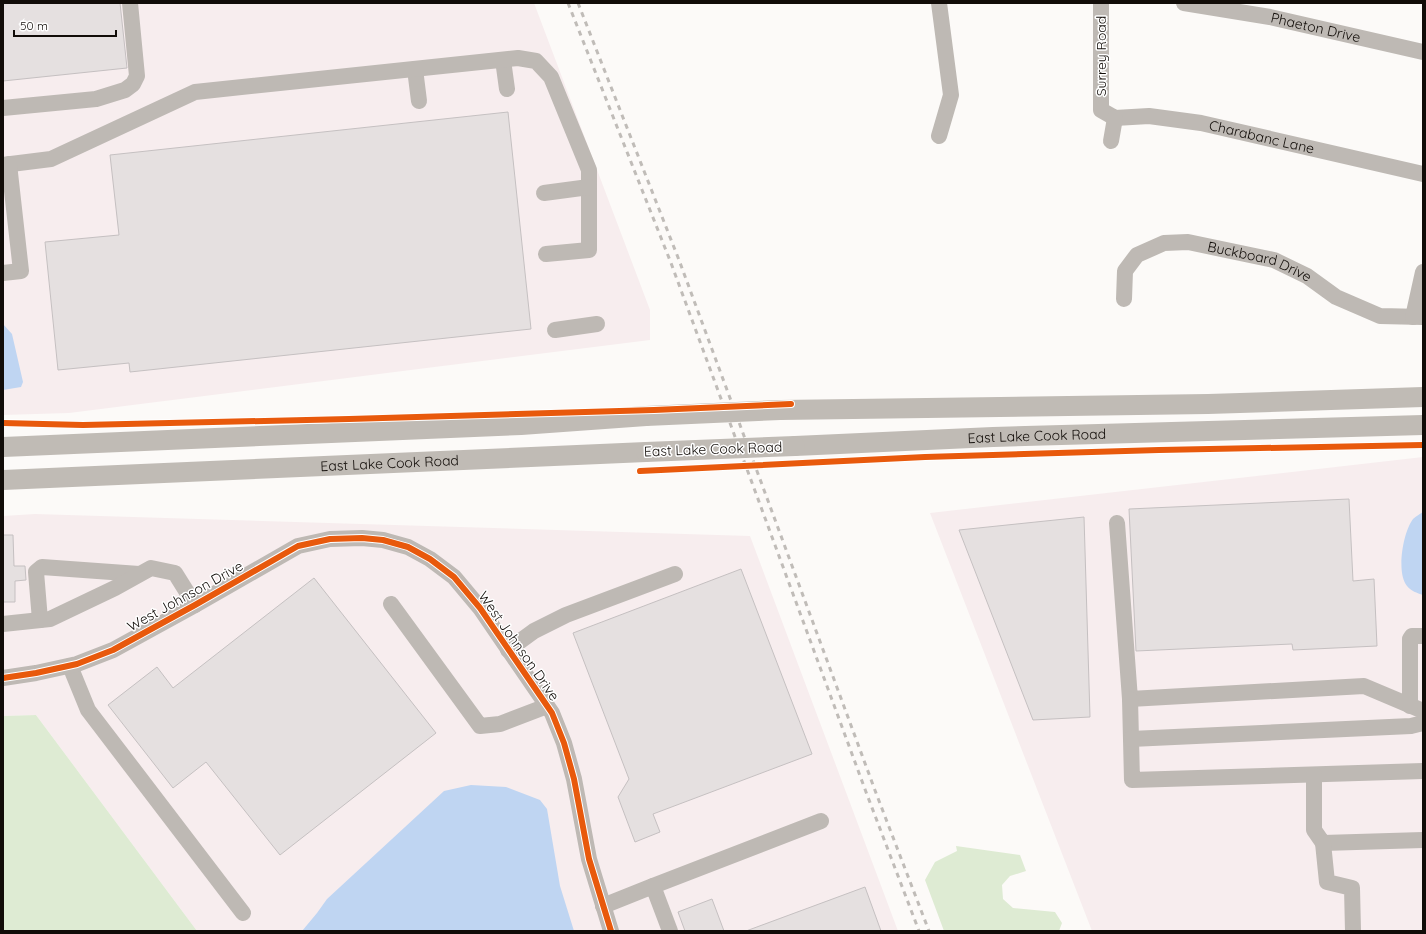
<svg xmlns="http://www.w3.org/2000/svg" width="1426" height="934" font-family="Quicksand,sans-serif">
<rect width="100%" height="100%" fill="#fcfaf8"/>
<path fill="#f7edee" d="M3 3H534L650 310V340L69 413 3 415Z
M1423 457V931H1092L930 513Z
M35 514 750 536 898 931H197L36 715 3 716V516Z"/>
<path fill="#deebd3" d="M36 715 197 931H3V716Z
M956 846 1020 855 1026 871 1010 876 1002 885 1003 899 1013 908 1055 912 1062 923 1059 931H944L925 880 935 862 957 851Z"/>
<path fill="#bfd5f2" d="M3 324 12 334 23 382 21 387 3 390Z
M1423 512V595C1417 593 1411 591 1407 586 1396 573 1403 532 1413 519 1416 516 1420 514 1423 512Z
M471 785 506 787 540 800 547 809 560 886 574 931H302L317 913 327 899 444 791Z"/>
<path fill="#e5e0e0" stroke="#c5c0c1" d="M3 3H120L127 68 3 81Z
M508 112 531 329 130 372 129 363 58 370 45 242 119 235 110 155Z
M1349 499 1353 581 1374 579 1377 646 1293 650 1292 644 1136 651 1129 509Z
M1084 517 1090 717 1033 720 959 530Z
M3 535H13L14 566H25L26 580 15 581V602H3Z
M741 569 812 754 653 814 660 832 635 842 618 797 629 779 573 633Z
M314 578 436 733 280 855 206 762 173 788 108 705 157 667 173 688Z
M865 887 881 931H746Z
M712 899 724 931H685L678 912Z"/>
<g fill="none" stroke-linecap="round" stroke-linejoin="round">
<g stroke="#beb9b4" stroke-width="16">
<path d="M939 3 951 95 939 136"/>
<path id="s1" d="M1101 3V110L1115 118 1149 116 1201 123 1423 174"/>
<path id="s2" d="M1184 3 1270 17 1423 52"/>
<path d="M503 60 507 89"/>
<path d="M415 69 419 101"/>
<path d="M3 108 96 99 125 90 133 84 137 76 130 3"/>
<path d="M1111 141 1115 118"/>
<path d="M3 165 51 159 195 92 518 58 536 61 551 77 589 170V250L546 254"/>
<path d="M544 193 589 187"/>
<path d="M3 273 21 271 9 164"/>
<path id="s3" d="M1124 299 1125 271 1137 255 1164 243 1188 242 1274 260 1307 276 1336 297 1380 316 1423 317"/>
<path d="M1413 317 1423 272"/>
<path d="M555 330 597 324"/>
<path d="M1117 523 1130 699 1364 686 1423 711"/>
<path d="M391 604 480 726 500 724 547 706"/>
<path d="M40 620 36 572 42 567 139 574"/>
<path d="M3 624 50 619 115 588 151 568 175 573 195 605"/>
<path d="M508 650 534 631 566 615 675 574"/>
<path d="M70 666 88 710 243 913"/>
<path d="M3 678 36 673 77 664 113 650 195 605 298 546 330 539 362 538 383 540 408 547 430 559 454 577 480 608 552 713 564 743 574 779 589 859 611 931"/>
<path d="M1130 699 1132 780 1423 771"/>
<path d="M1410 706V639L1412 636H1423"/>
<path d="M1131 739 1411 726 1423 723"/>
<path d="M1314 775V830L1323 843 1423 840"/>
<path d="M1323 843 1327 882 1352 888 1353 931"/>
<path d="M653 886 821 821"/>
<path d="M603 906 653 886 670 931"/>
</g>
<g stroke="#c0bbb5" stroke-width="20">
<path d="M780 410 1208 404 1423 397"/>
<path id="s4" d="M795 446 993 437 1423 425"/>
<path d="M3 447 521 425 646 416"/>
<path id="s5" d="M3 480 646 452"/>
</g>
<path stroke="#c0bcb8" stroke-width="3" stroke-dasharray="5 5" stroke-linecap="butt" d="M568 3 671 263 866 792 919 931
M578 3 679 260 876 793 929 931"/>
<path stroke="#c0bbb5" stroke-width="20" d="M646 416 780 410
M646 452 795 446"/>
<g stroke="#fff" stroke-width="8">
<path id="cycleway" d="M3 423 83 425 349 419 654 410 791 404
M640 471 925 457 1159 450 1423 445
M3 678 36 673 77 664 113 650 195 605 298 546 330 539 362 538 383 540 408 547 430 559 454 577 480 608 552 713 564 743 574 779 589 859 611 931"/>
</g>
<use href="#cycleway" stroke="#e8590c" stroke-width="6"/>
</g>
<g text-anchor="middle" stroke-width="3" stroke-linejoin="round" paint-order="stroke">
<g font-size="14" fill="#110c08" stroke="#fff">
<text dy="5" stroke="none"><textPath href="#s2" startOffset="134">Phaeton Drive</textPath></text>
<text transform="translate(1101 56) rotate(-90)" y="5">Surrey Road</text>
<text dy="5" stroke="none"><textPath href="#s1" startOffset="272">Charabanc Lane</textPath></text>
<text dy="5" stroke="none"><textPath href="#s3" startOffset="176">Buckboard Drive</textPath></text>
<text dy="5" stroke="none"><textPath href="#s4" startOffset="242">East Lake Cook Road</textPath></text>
<text transform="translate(713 449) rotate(-2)" y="5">East Lake Cook Road</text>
<text dy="5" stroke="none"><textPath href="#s5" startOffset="387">East Lake Cook Road</textPath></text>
<text transform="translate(185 596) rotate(-29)" y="5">West Johnson Drive</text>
<text transform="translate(519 646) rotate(55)" y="5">West Johnson Drive</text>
</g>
</g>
<rect width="1426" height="934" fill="none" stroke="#110c08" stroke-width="8"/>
<path d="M14 30v6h102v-6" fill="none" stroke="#110c08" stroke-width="2"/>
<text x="20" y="30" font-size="12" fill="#110c08" stroke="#ffffff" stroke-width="3" paint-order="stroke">50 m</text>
</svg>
